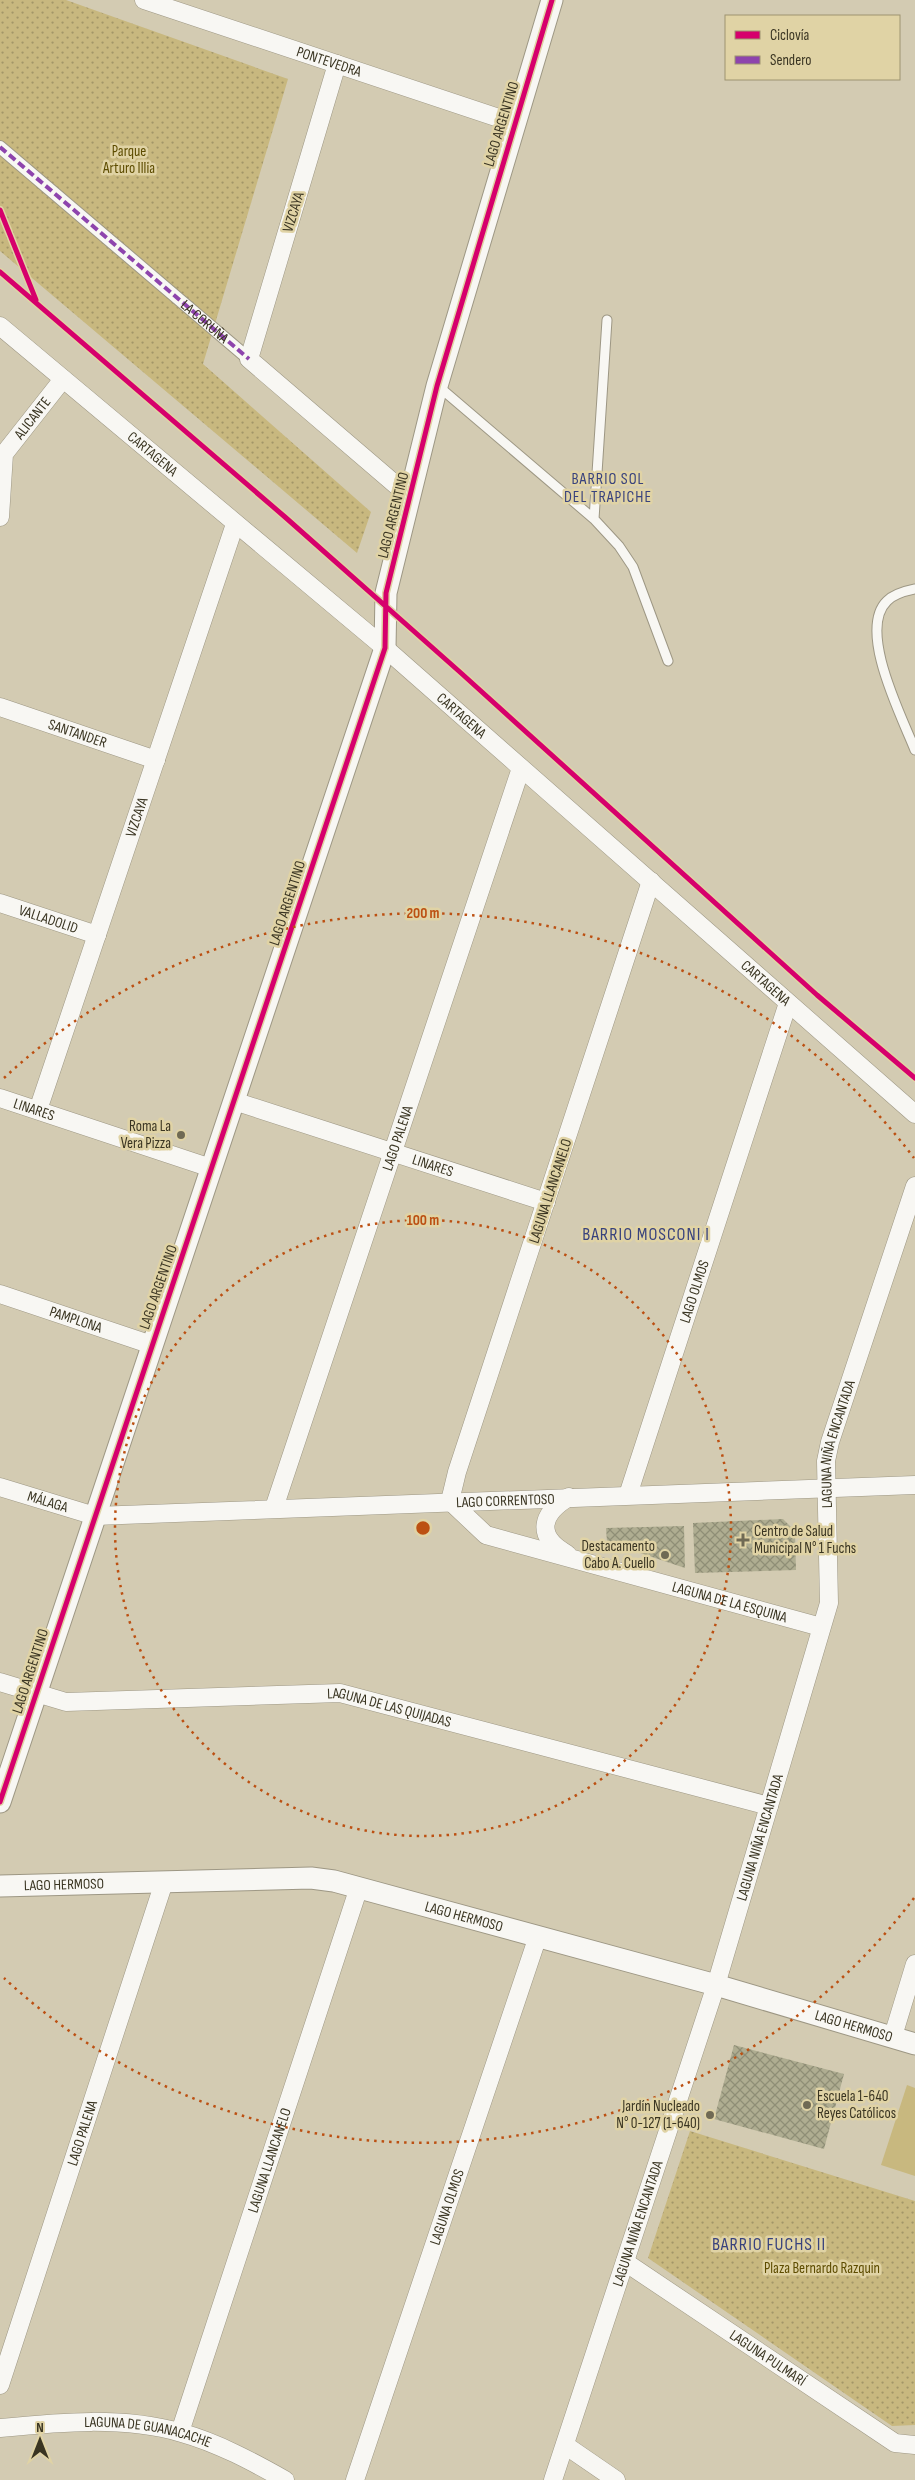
<svg xmlns="http://www.w3.org/2000/svg" width="915" height="2480" font-family="'Sofia Sans Condensed',sans-serif">
<defs>
<pattern id="park-dots" width="8" height="8" patternUnits="userSpaceOnUse" patternTransform="scale(1.25)"><rect width="8" height="8" fill="#c8b87f"/><path d="M2 2h.1M6 6h.1" fill="none" stroke="#a39668" stroke-width="1.8" stroke-linecap="round"/></pattern>
<pattern id="building-cross-hatch" width="8" height="8" patternUnits="userSpaceOnUse" patternTransform="scale(1.25)"><rect width="8" height="8" fill="#afad91"/><path d="M0 0l8 8M0 8l8-8" fill="none" stroke="#8f8e76"/></pattern>
</defs>
<rect width="100%" height="100%" fill="#d3cbb2"/>
<path fill="url(#park-dots)" d="M0 0H66L288 79 203 364 371 512 357 553 0 251Z
M690 2131 915 2201V2425L892 2426 648 2258Z"/>
<path fill="#c8b87f" d="M907 2085 915 2088V2176L881 2165Z"/>
<path fill="url(#building-cross-hatch)" d="M783 1519 795 1531 796 1570 695 1573 693 1523Z
M684 1526 685 1568 607 1542 606 1528Z
M734 2045 844 2074 824 2149 714 2119Z"/>
<g fill="none" stroke-linecap="round" stroke-linejoin="round">
<g stroke="#9d9784" stroke-width="11">
<path id="service" d="M438 386 594 519 619 546 633 567 668 661
M594 519 607 320
M915 589C905 591 894 594 887 601 857 630 902 717 915 750"/>
</g>
<g stroke="#9d9784" stroke-width="14">
<path id="pedestrian" d="M0 147 249 359"/>
</g>
<g stroke="#9d9784" stroke-width="19">
<g id="minor">
<path id="s1" d="M144 0 514 123"/>
<path d="M337 64 249 359 410 497"/>
<path id="s2" d="M0 326 385 648 915 1114"/>
<path id="s3" d="M0 517 4 454 63 379"/>
<path id="s4" d="M0 707 156 760"/>
<path id="s5" d="M651 881 457 1472 450 1501 486 1535 821 1627"/>
<path id="s6" d="M0 903 97 935"/>
<path id="s7" d="M0 1098 211 1168"/>
<path id="s8" d="M234 1101 546 1202"/>
<path id="s9" d="M38 1110 235 524"/>
<path id="s10" d="M0 1294 152 1345"/>
<path id="s11" d="M0 1487 95 1516 915 1485"/>
<path id="s12" d="M628 1495 788 1003"/>
<path id="s13" d="M274 1508 521 768"/>
<path d="M567 1554C535 1536 541 1514 569 1497"/>
<path id="s14" d="M0 1682 66 1702 340 1693 769 1806"/>
<path d="M893 2036 915 1964"/>
<path id="s15" d="M625 2262 895 2443 915 2445"/>
<path id="s16" d="M0 2385 164 1882"/>
<path id="s17" d="M0 2428C60 2422 123 2416 182 2433 218 2443 253 2462 285 2480"/>
<path id="s18" d="M180 2432 359 1887"/>
<path d="M565 2445 616 2480"/>
<path id="s19" d="M355 2480 538 1936"/>
<path id="s20" d="M553 2480 716 1985 829 1603 826 1461 830 1442 915 1186"/>
</g>
</g>
<g stroke="#9d9784" stroke-width="23">
<g id="tertiary">
<path d="M0 1802 385 648 386 593 437 386 552 0"/>
<path id="s21" d="M0 1886 311 1878 334 1881 716 1985 915 2044"/>
</g>
</g>
<use href="#service" stroke="#f8f7f3" stroke-width="9"/>
<use href="#pedestrian" stroke="#f8f7f3" stroke-width="12"/>
<use href="#minor" stroke="#f8f7f3" stroke-width="18"/>
<use href="#tertiary" stroke="#f8f7f3" stroke-width="21"/>
<path stroke="#8e44ad" stroke-width="4" stroke-dasharray="8 4" stroke-linecap="butt" id="s22" d="M0 147 249 359"/>
<g stroke="#e0d3a5" stroke-width="8">
<path id="cycleway" d="M0 210 36 300
M0 272 285 517 461 673 817 995 915 1078
M0 1802 385 648 386 593 437 386 552 0"/>
</g>
<use href="#cycleway" stroke="#d6006c" stroke-width="5"/>
</g>
<g fill="none" stroke="#bc5012" stroke-width="2.5" stroke-dasharray="2.5 5">
<circle cx="423" cy="1528" r="308"/>
<path d="M914 1898A615 615 0 0 1 4 1978M4 1078A615 615 0 0 1 914 1158"/>
</g>
<g fill="#706a54" stroke="#e0d3a5" stroke-width="2">
<circle cx="181" cy="1135" r="5"/>
<path d="M740.5 1532.5h5v5h5v5h-5v5h-5v-5h-5v-5h5z"/>
<circle cx="665" cy="1555" r="5"/>
<circle cx="807" cy="2105" r="5"/>
<circle cx="710" cy="2115" r="5"/>
</g>
<g text-anchor="middle" stroke-width="5" stroke-linejoin="round" paint-order="stroke">
<g font-size="15" fill="#3a3522" stroke="#e0d3a5">
<text dy="5" stroke="none"><textPath href="#s1" startOffset="195">PONTEVEDRA</textPath></text>
<text transform="translate(501 124) rotate(-73)" y="5">LAGO ARGENTINO</text>
<text transform="translate(293 212) rotate(-73)" y="5">VIZCAYA</text>
<text dy="5" stroke="none"><textPath href="#s22" startOffset="269">LA CORUÑA</textPath></text>
<text dy="5" stroke="none"><textPath href="#s3" startOffset="109">ALICANTE</textPath></text>
<text dy="5" stroke="none"><textPath href="#s2" startOffset="199">CARTAGENA</textPath></text>
<text transform="translate(393 515) rotate(-76)" y="5">LAGO ARGENTINO</text>
<text dy="5" stroke="none"><textPath href="#s2" startOffset="604">CARTAGENA</textPath></text>
<text dy="5" stroke="none"><textPath href="#s4" startOffset="82">SANTANDER</textPath></text>
<text dy="5" stroke="none"><textPath href="#s9" startOffset="309">VIZCAYA</textPath></text>
<text transform="translate(287 903) rotate(-72)" y="5">LAGO ARGENTINO</text>
<text dy="5" stroke="none"><textPath href="#s6" startOffset="51">VALLADOLID</textPath></text>
<text dy="5" stroke="none"><textPath href="#s2" startOffset="1009">CARTAGENA</textPath></text>
<text dy="5" stroke="none"><textPath href="#s7" startOffset="36">LINARES</textPath></text>
<text dy="5" stroke="none"><textPath href="#s13" startOffset="390">LAGO PALENA</textPath></text>
<text dy="5" stroke="none"><textPath href="#s8" startOffset="209">LINARES</textPath></text>
<text transform="translate(550 1191) rotate(-72)" y="5">LAGUNA LLANCANELO</text>
<text transform="translate(158 1287) rotate(-71)" y="5">LAGO ARGENTINO</text>
<text dy="5" stroke="none"><textPath href="#s12" startOffset="214">LAGO OLMOS</textPath></text>
<text dy="5" stroke="none"><textPath href="#s10" startOffset="80">PAMPLONA</textPath></text>
<text dy="5" stroke="none"><textPath href="#s20" startOffset="1080">LAGUNA NIÑA ENCANTADA</textPath></text>
<text dy="5" stroke="none"><textPath href="#s11" startOffset="510">LAGO CORRENTOSO</textPath></text>
<text dy="5" stroke="none"><textPath href="#s11" startOffset="50">MÁLAGA</textPath></text>
<text dy="5" stroke="none"><textPath href="#s5" startOffset="954">LAGUNA DE LA ESQUINA</textPath></text>
<text transform="translate(30 1671) rotate(-72)" y="5">LAGO ARGENTINO</text>
<text dy="5" stroke="none"><textPath href="#s14" startOffset="394">LAGUNA DE LAS QUIJADAS</textPath></text>
<text dy="5" stroke="none"><textPath href="#s20" startOffset="675">LAGUNA NIÑA ENCANTADA</textPath></text>
<text dy="5" stroke="none"><textPath href="#s21" startOffset="64">LAGO HERMOSO</textPath></text>
<text dy="5" stroke="none"><textPath href="#s21" startOffset="469">LAGO HERMOSO</textPath></text>
<text dy="5" stroke="none"><textPath href="#s21" startOffset="874">LAGO HERMOSO</textPath></text>
<text dy="5" stroke="none"><textPath href="#s16" startOffset="265">LAGO PALENA</textPath></text>
<text dy="5" stroke="none"><textPath href="#s18" startOffset="286">LAGUNA LLANCANELO</textPath></text>
<text dy="5" stroke="none"><textPath href="#s19" startOffset="288">LAGUNA OLMOS</textPath></text>
<text dy="5" stroke="none"><textPath href="#s20" startOffset="270">LAGUNA NIÑA ENCANTADA</textPath></text>
<text dy="5" stroke="none"><textPath href="#s15" startOffset="172">LAGUNA PULMARÍ</textPath></text>
<text dy="5" stroke="none"><textPath href="#s17" startOffset="149">LAGUNA DE GUANACACHE</textPath></text>
</g>
<g font-size="15" fill="#5d4c00" stroke="#e0d3a5">
<text x="129" y="156">Parque<tspan x="129" dy="17">Arturo Illia</tspan></text>
<text x="822" y="2273">Plaza Bernardo Razquin</text>
</g>
<g font-size="15" fill="#3a3522" stroke="#e0d3a5" text-anchor="end">
<text x="171" y="1131">Roma La<tspan x="171" dy="17">Vera Pizza</tspan></text>
<text x="754" y="1536" text-anchor="start">Centro de Salud<tspan x="754" dy="17">Municipal N° 1 Fuchs</tspan></text>
<text x="655" y="1551">Destacamento<tspan x="655" dy="17">Cabo A. Cuello</tspan></text>
<text x="817" y="2101" text-anchor="start">Escuela 1-640<tspan x="817" dy="17">Reyes Católicos</tspan></text>
<text x="700" y="2111">Jardín Nucleado<tspan x="700" dy="17">N° 0-127 (1-640)</tspan></text>
</g>
<g font-size="16" letter-spacing="1" fill="#38427d" stroke="#e0d3a5">
<text x="608" y="484">BARRIO SOL<tspan x="608" dy="18">DEL TRAPICHE</tspan></text>
</g>
<g font-size="18" letter-spacing="1" fill="#38427d" stroke="#e0d3a5">
<text x="646" y="1240">BARRIO MOSCONI I</text>
<text x="769" y="2250">BARRIO FUCHS II</text>
</g>
</g>
<circle cx="423" cy="1528" r="8" fill="#bc5012" stroke="#e0d3a5" stroke-width="2.5"/>
<g font-size="15" text-anchor="middle" font-weight="bold" fill="#bc5012" stroke="#e0d3a5" stroke-width="5" stroke-linejoin="round" paint-order="stroke">
<text x="423" y="918">200 m</text>
<text x="423" y="1225">100 m</text>
</g>
<rect x="725" y="15" width="175" height="65" fill="#e0d3a5" stroke="#9e9471"/>
<rect x="735" y="31" width="25" height="8" fill="#d6006c" stroke="#9e9471"/>
<text x="770" y="40" font-size="15" fill="#3a3522">Ciclovía</text>
<rect x="735" y="56" width="25" height="8" fill="#8e44ad" stroke="#9e9471"/>
<text x="770" y="65" font-size="15" fill="#3a3522">Sendero</text>
<g transform="translate(40 2440)" stroke="#e0d3a5" stroke-width="4" paint-order="stroke">
<path d="M0-4L9 19L0 12L-9 19Z" fill="#3a3522"/>
<text y="-8" font-size="14" font-weight="bold" text-anchor="middle" fill="#3a3522">N</text>
</g>
</svg>
